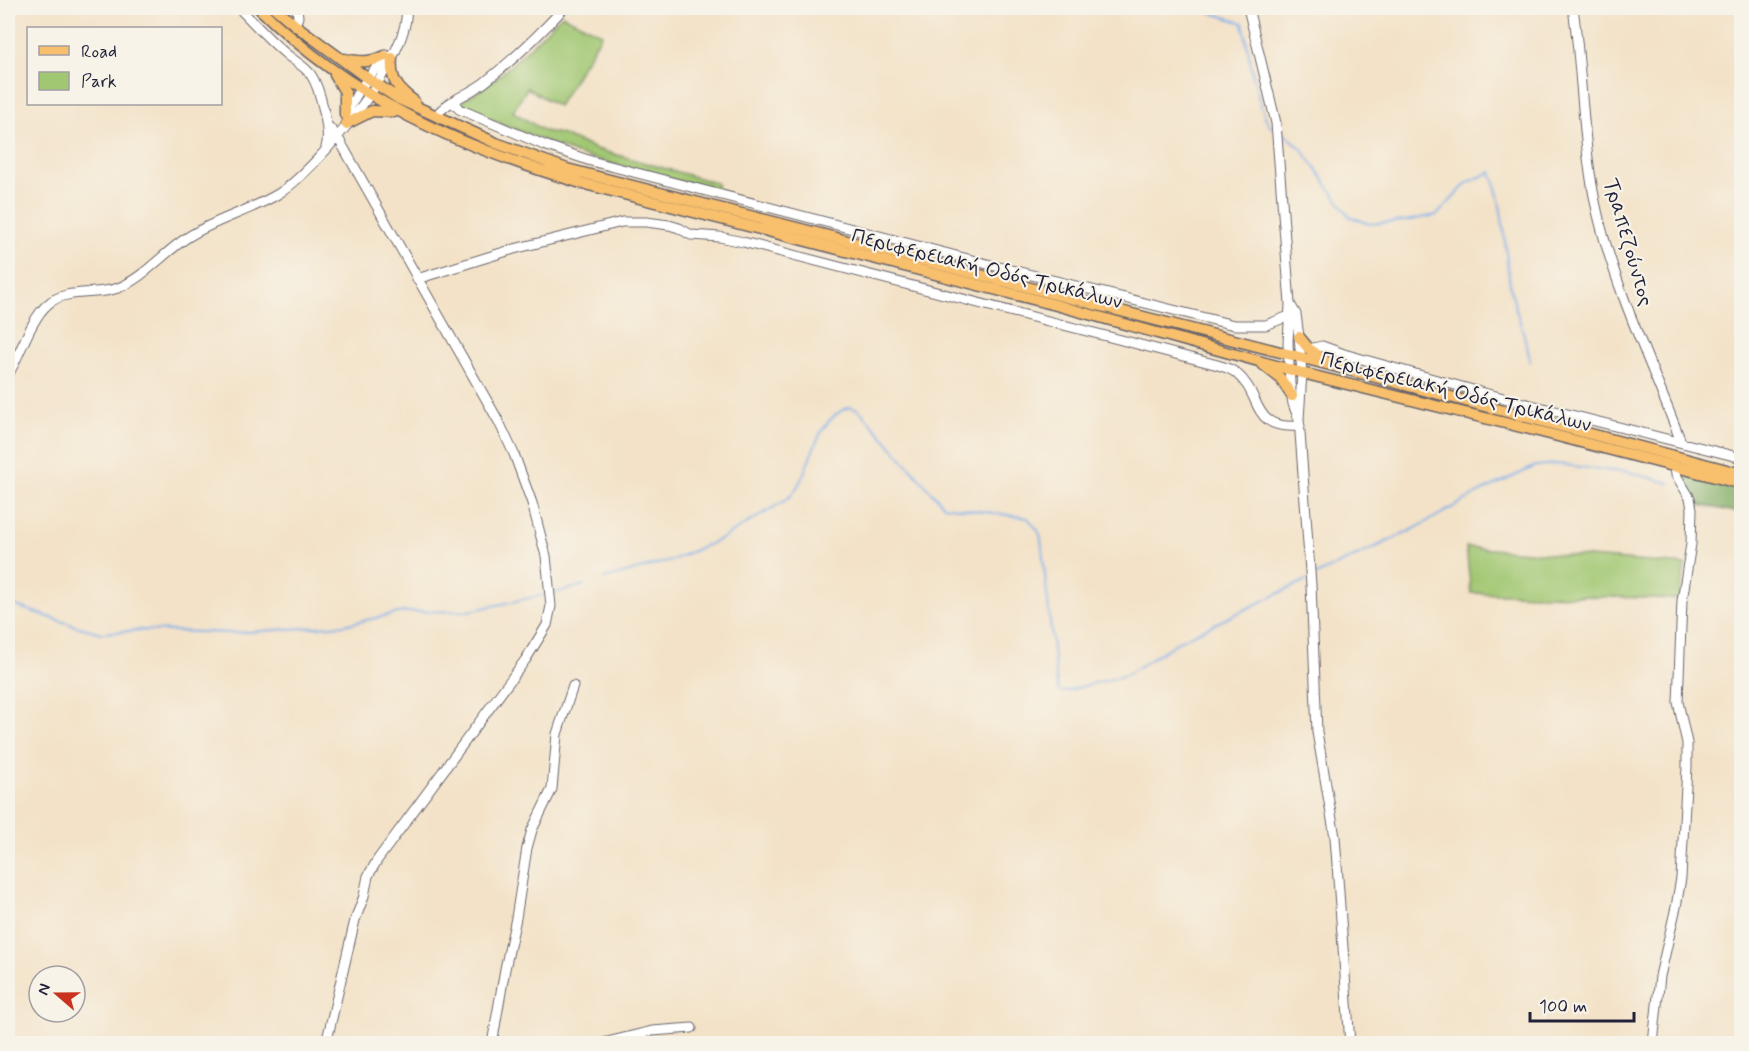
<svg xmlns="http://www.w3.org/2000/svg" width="1749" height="1051" font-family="Mynerve,sans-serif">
<rect width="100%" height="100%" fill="#f7f3e8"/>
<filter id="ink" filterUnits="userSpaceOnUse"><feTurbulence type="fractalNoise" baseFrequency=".0167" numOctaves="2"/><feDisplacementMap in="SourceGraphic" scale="12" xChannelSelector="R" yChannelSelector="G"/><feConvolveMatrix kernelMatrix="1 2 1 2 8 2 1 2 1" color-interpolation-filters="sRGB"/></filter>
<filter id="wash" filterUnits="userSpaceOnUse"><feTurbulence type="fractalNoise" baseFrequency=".008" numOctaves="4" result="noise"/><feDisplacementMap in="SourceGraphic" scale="24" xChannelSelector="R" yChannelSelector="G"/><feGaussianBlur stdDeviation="1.35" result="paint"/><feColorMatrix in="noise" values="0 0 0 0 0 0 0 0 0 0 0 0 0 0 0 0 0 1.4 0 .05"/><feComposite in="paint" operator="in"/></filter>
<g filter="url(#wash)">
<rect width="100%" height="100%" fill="#f3e2c7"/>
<path fill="#a1c772" stroke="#627456" stroke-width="1.5" d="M562 15 602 34 558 106 527 88 513 112 544 131 560 134 596 149 717 183V189L673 180 576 154 460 107 459 102C500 82 530 46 562 15Z
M1466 547 1685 565 1679 599 1471 593Z"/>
<path fill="#80ac64" stroke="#516750" stroke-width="1.5" d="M1688 476 1741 492V513L1695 504 1690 487 1683 481 1684 477Z"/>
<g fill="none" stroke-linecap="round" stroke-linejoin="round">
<path stroke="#7dade8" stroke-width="2" d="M1201 8 1209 12 1243 23C1248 47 1257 112 1272 128
M1280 132 1290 138 1302 149 1349 216 1369 224 1405 221 1437 215 1467 183 1491 172C1505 210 1504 250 1511 290 1516 315 1527 337 1530 362
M1314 576 1414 529 1480 492 1536 466 1557 464 1612 471H1625L1669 483
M604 579 672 560 721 539 786 500C813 479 808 423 849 407L857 409 862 413 944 506 1028 518 1039 532 1041 539 1057 685 1059 691 1062 692 1126 675 1181 640 1307 580
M554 593 585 585
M8 603 75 626 102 633 142 630 234 633 344 625 403 612 469 611 548 594"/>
</g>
</g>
<g filter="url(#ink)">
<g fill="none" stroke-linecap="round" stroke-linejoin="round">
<g stroke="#6b656c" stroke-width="11">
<path id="minor" d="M239 8C254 23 269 40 286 54 294 61 305 66 311 75 320 88 331 133 326 147
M1248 8 1276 123 1290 304 1288 343 1290 384 1293 404 1298 417
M1573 8C1583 76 1582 148 1598 215 1617 294 1653 367 1681 442
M295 25 298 17 297 8
M453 102 459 109 544 145 591 161 995 266 1234 325H1266L1289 316
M345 115 360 89 386 55
M436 116C446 101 470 94 485 82 513 60 540 34 564 8
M417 279 514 249 622 222H646L669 225 679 228 691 235 720 237 743 242 1214 364C1221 366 1230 368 1236 373 1264 396 1249 430 1300 426
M1290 304 1296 314 1299 337 1302 373 1299 419 1311 585 1317 732 1335 837 1350 1044
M1309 349 1322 346 1344 354 1480 392 1742 458
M8 375C20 355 31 318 48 304 66 288 96 296 118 288 144 278 164 252 188 237 216 219 250 211 278 194 317 170 413 54 406 8
M326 1044 355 920 364 896 368 876 378 859 526 659 547 625 551 606 546 556 532 503 514 454 499 422 337 136 327 125
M492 1044 505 969 516 918 527 848 532 830 552 789 557 734 573 686
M599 1044 652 1031 692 1028
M1653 1044 1660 976 1676 907 1681 878 1687 767V743L1678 702 1682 601 1691 544 1692 509 1690 498 1676 475 1675 467"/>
</g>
<g stroke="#6b656c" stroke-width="13">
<path id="major" d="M259 8C353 100 455 145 581 183L1056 305 1302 373 1542 432 1742 484
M275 8 295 25 367 78 399 99 496 143 567 169 1288 354 1742 474
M392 58C390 79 397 89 414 101
M345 59C360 62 370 63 385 56
M335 75 345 92V115
M346 124 372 111 394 112
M1299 337 1309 349 1330 364
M1260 362 1280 378 1292 396"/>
</g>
<use href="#minor" stroke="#fff" stroke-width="9"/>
<use href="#major" stroke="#f8bf6c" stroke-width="10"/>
</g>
</g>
<g text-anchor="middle" stroke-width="4.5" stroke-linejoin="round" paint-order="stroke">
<g font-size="21" fill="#22223b" stroke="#f7f3e8">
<text transform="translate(1629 242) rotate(74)" y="7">Τραπεζούντος</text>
<text transform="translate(987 268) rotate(14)" y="7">Περιφερειακή Οδός Τρικάλων</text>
<text transform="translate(1456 391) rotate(14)" y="7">Περιφερειακή Οδός Τρικάλων</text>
</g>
</g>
<rect width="1749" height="1051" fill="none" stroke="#f7f3e8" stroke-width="30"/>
<rect x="27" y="27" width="195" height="78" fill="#f7f3e8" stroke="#a29fa3" stroke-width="1.5"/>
<rect x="39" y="46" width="30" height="9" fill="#f8bf6c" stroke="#a29fa3" stroke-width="1.5"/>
<text x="81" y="57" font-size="18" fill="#22223b">Road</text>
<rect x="39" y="72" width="30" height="18" fill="#a1c772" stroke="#a29fa3" stroke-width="1.5"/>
<text x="81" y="87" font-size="18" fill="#22223b">Park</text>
<g transform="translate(57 994) rotate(290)"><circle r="28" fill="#f7f3e8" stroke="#a29fa3" stroke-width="1.5"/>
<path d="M0-4.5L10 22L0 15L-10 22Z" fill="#c8321e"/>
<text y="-9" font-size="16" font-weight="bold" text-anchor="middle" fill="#22223b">N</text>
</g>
<path d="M1530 1012v9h104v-9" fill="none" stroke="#22223b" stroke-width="3"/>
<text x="1539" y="1012" font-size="18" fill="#22223b" stroke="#f7f3e8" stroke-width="4.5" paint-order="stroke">100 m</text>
</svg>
